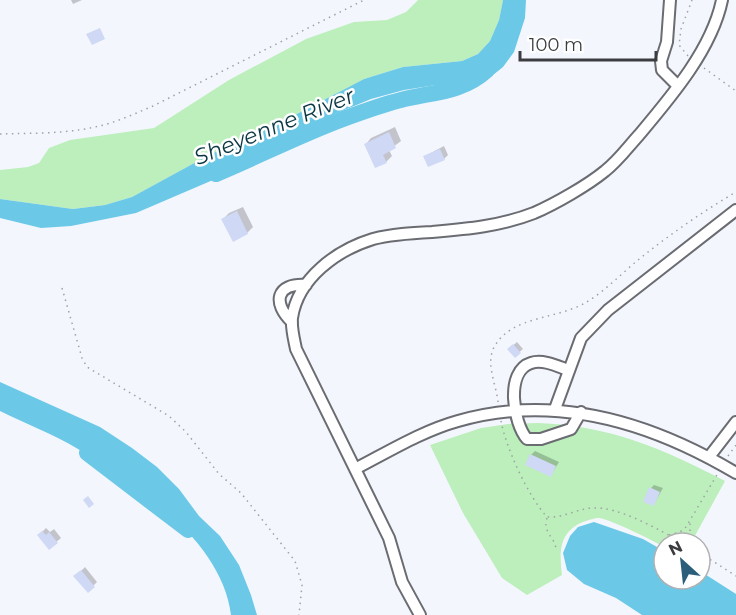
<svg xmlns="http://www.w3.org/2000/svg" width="736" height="615" font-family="Montserrat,sans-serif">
<rect width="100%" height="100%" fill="#f4f6fe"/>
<path fill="#bcefbb" d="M418 0H503L499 20 490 41 478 54 462 61 403 67 364 79 272 127 209 155 132 197 105 205 73 209 0 199V170L28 167 39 163 49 148 70 140 154 128 229 80 306 39 354 22 387 20 406 12Z
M538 423C608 425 664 449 725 481L691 543H664V547C652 540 612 520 599 518 595 518 589 520 586 521 559 530 559 551 562 575L527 595 502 578 463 513 430 445 481 428 508 424Z"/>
<path fill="#6bc9e7" d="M503 0H526L525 18 514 52 503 67 488 79 465 84 436 85 404 90 371 99 325 118 279 140 247 158 220 177 136 213 71 226 41 228 0 218V199L73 209 105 205 132 197 209 155 272 127 364 79 403 67 462 61 478 54 490 41 499 20Z
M0 382 100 427 132 448 157 467 179 489 199 516 220 536 239 565 251 595 257 615H231C222 541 137 484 78 449 53 434 26 424 0 411Z
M594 522 643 539 664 551V579H700V571L736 594V615H642L616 598 584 584 567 570 563 553 570 536 578 527Z"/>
<path fill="#0003" d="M71 0H82L73 4Z
M395 127 401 141 389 150 392 156 386 162 366 144 371 138Z
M444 146 448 155 444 159 425 156Z
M243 207 253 227 247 233 223 219 229 213Z
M517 342 523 349 515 356 509 349Z
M535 451 559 462 551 475 531 455Z
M654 485 663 488 654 504 651 488Z
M46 528 50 532 54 529 61 538 49 548 39 535Z
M85 567 97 582 88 591 76 576Z"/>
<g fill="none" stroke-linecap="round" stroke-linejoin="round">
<path stroke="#6bc9e7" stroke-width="16" d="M216 174C259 156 300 135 343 119 362 112 381 105 401 100 432 92 462 93 487 70
M87 453 188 530"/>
</g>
<path fill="#cfd8f4" d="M100 28 105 39 92 45 86 34Z
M389 132 396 148 383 155 387 163 375 168 364 144Z
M440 149 445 160 428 167 423 156Z
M237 211 248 234 233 242 221 219Z
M513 344 521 353 515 358 507 349Z
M530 454 556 466 551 477 525 465Z
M649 487 660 492 654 506 643 502Z
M88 496 94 504 89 508 83 500Z
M42 531 46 535 49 532 58 543 49 550 37 535Z
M81 570 95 587 88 593 73 576Z"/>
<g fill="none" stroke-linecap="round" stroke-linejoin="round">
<g stroke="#6a6c72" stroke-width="14">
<path id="minor" d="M670 0 667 42 661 61 662 70 677 85
M292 322C272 303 276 283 306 285
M568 370C557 366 543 359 531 363 505 371 513 423 527 439H541L571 429 581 412
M555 409 581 338 608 310 736 210
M709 457 736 422
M355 469C388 452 422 431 458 421 555 393 652 423 736 473
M420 615 402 582 389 538 296 349C294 339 291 328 292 318 298 278 337 250 373 239 392 234 412 233 432 232 467 229 501 226 534 213 555 204 588 185 605 171 618 161 628 147 639 135 671 97 712 49 722 0"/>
</g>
<path stroke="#9fa1a6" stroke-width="1.5" stroke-dasharray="1.5 4.5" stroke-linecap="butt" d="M688 56 679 45 681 29 692 0
M704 68 736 91
M0 134C31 133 64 134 95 127 115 123 134 114 153 106L364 0
M62 288 82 358 87 367 169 416 186 432 219 474 241 493 295 561 302 585 299 615
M498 402C496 383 484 361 496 344 514 316 557 319 585 303 604 292 621 274 638 260 669 235 702 212 736 192
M501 421C506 448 528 496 547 517 564 518 576 509 592 508 619 506 659 530 683 543
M728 456 736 445
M547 518C542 532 555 537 556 549
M669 535 680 532 686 527 718 473
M690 543V523
M700 553 736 576"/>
<use href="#minor" stroke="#fff" stroke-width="10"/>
</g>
<g text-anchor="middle" stroke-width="5" stroke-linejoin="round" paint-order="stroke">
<g font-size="22" font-style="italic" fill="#0a3744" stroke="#fff">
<text transform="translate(274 126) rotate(-22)" y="8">Sheyenne River</text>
</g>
</g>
<g transform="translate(682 561) rotate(333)"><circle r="28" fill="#ffffff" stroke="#b1b1b2" stroke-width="1.5"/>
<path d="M0-4.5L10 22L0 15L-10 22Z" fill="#2a5e7a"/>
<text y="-9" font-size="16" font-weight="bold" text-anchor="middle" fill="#3b3c3f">N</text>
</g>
<path d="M520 51v9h136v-9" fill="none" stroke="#3b3c3f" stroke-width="3"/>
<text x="529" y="51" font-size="18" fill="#3b3c3f" stroke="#ffffff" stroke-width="4.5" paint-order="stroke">100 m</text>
</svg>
